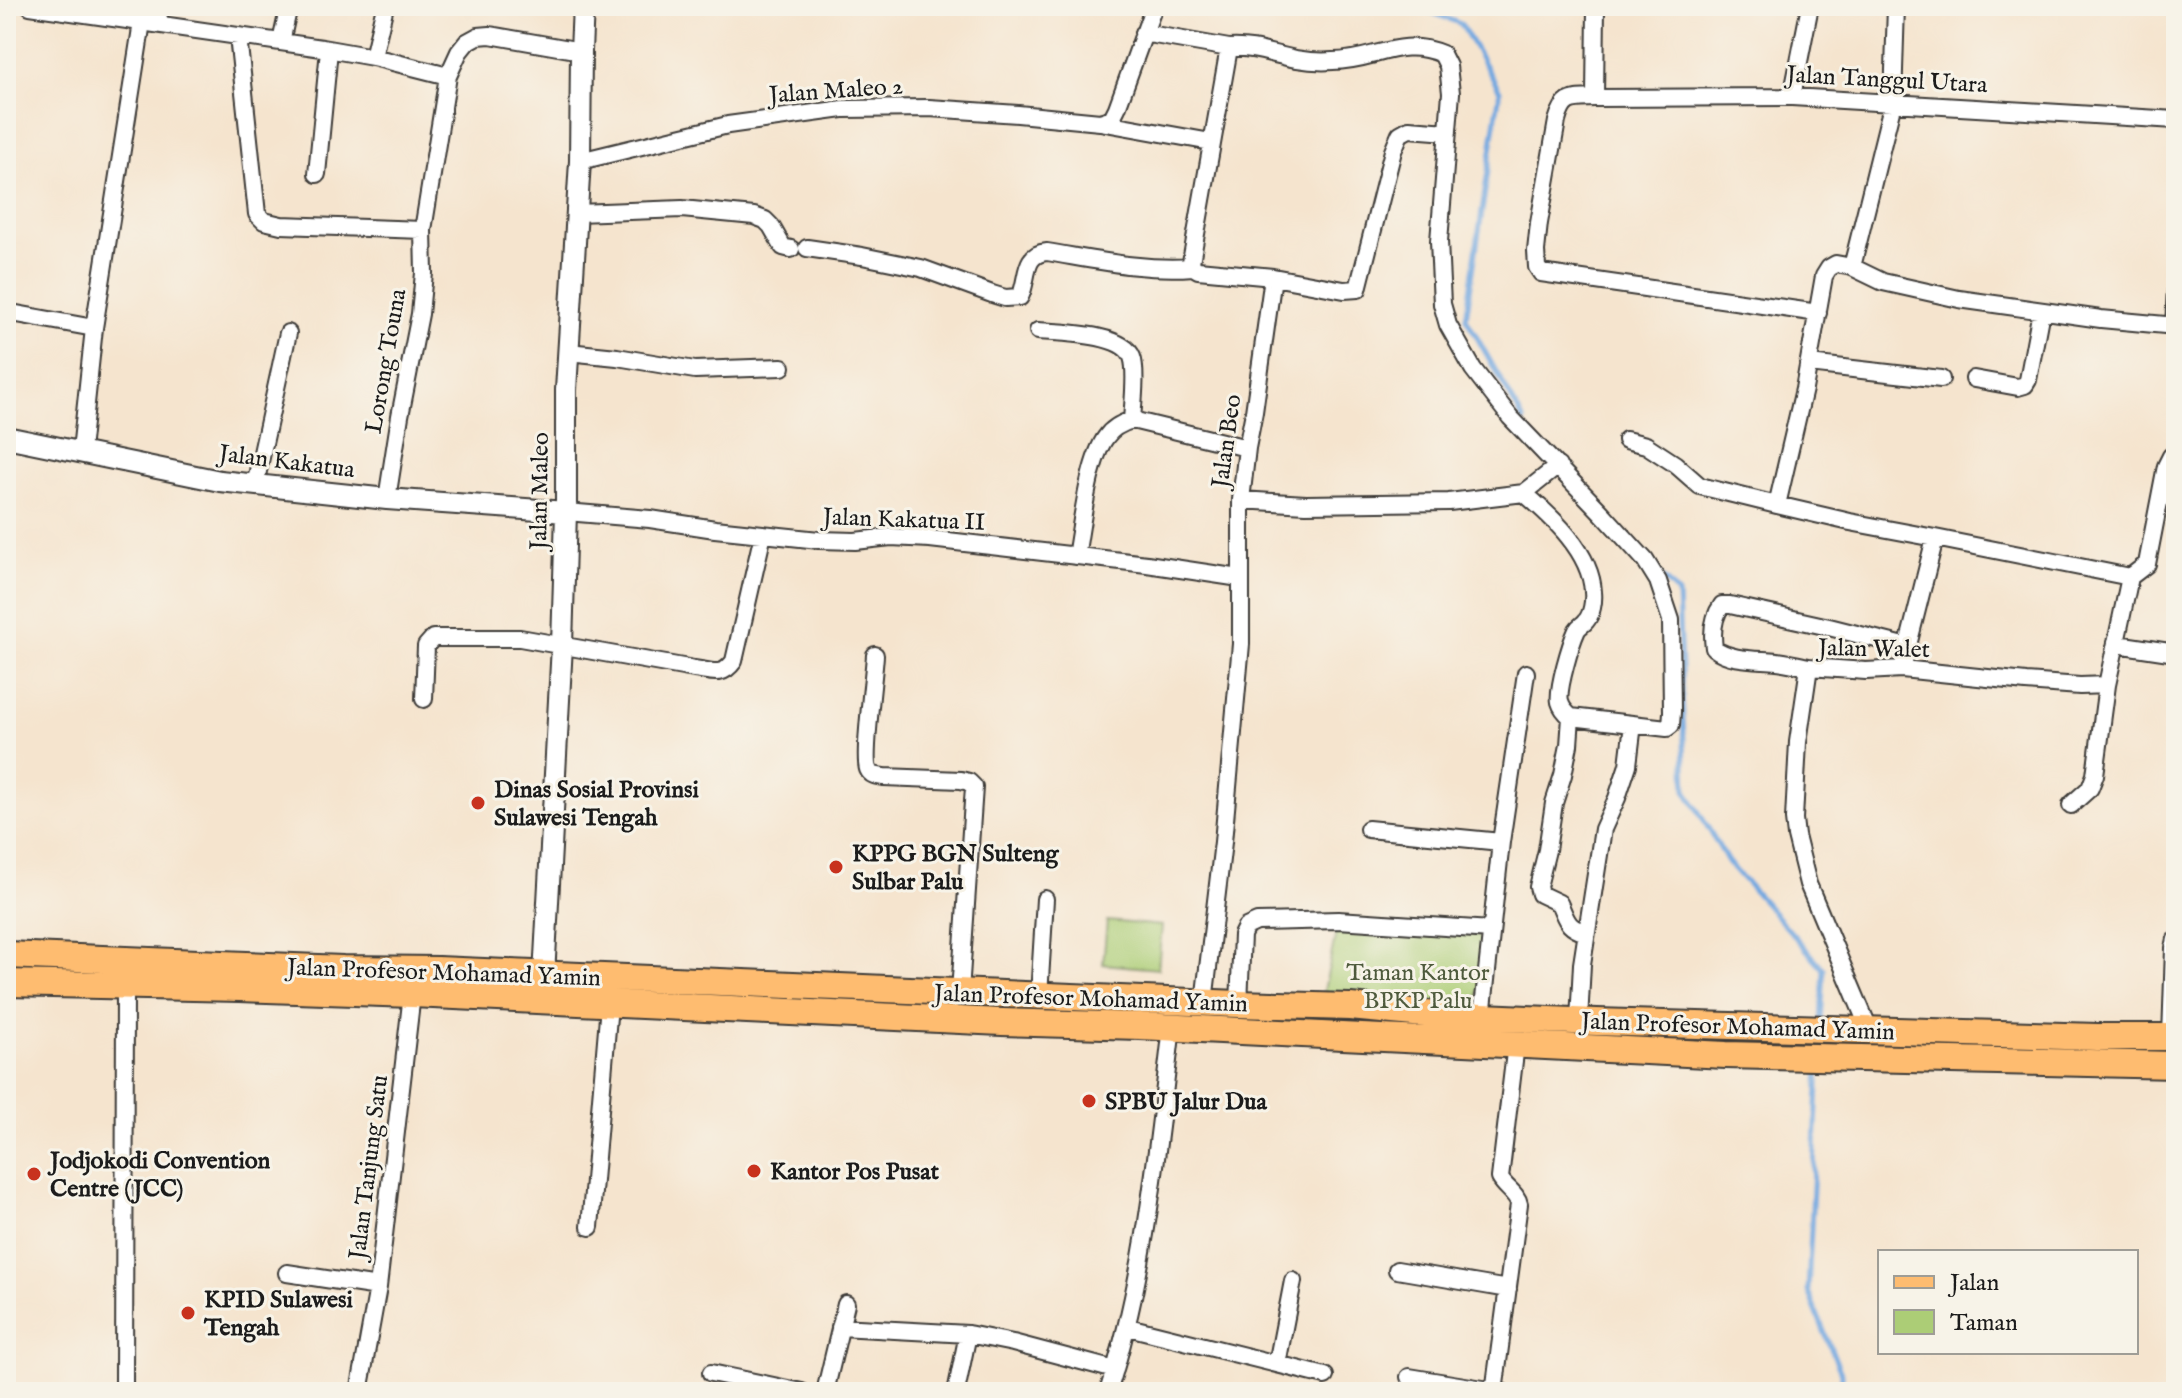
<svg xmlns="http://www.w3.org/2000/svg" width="2182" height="1398" font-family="'IM FELL English',serif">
<rect width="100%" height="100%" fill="#f7f3e8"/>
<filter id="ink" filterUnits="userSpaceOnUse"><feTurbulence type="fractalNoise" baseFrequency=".0125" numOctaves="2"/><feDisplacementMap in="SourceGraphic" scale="16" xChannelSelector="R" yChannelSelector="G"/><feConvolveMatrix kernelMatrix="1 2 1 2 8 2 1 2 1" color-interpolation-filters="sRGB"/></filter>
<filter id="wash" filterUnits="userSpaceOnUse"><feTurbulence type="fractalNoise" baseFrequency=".006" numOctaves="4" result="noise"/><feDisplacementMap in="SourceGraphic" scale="32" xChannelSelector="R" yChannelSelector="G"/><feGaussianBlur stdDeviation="1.8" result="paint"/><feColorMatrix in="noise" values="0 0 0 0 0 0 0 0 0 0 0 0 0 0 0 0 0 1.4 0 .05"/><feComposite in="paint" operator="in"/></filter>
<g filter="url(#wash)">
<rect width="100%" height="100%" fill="#f5e4ce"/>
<path fill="#accd76" stroke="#647449" stroke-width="2" d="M1107 921 1162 926 1158 969 1103 964Z
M1337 927 1490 936 1469 1041 1317 1025Z"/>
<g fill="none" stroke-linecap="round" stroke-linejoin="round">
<path stroke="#73a8e0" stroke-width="5" d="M1415 6 1461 24 1500 91 1466 318 1524 421
M1663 578 1678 594 1686 790 1728 862 1824 969 1821 1022
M1819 1064 1808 1291 1842 1376 1841 1392"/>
</g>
</g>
<g filter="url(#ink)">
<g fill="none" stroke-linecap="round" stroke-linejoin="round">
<g stroke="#3d3a37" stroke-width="20">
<path id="minor" d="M30 6 322 48 373 57 448 76
M155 24 162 6
M1143 33 1229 48 1191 262 1193 267 1198 270 1273 277 1254 412 1247 448 1241 500V644L1223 842 1204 1002
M238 36 257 214 264 221 281 225 423 230
M281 42 289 6
M1229 48C1252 46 1274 55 1296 59 1308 61 1321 62 1333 61 1375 61 1399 36 1442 54L1448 66 1451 93 1439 241 1442 304 1448 325 1473 369 1510 417 1602 513 1645 560 1658 581 1671 620 1672 712 1671 725 1667 728 1571 717
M373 57 385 6
M1792 97 1810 6
M1595 98 1596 6
M1100 122 1112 118 1117 108 1154 6
M580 161 728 125 843 109 929 108 1018 114 1100 122 1211 142
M317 174 329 50
M577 213 682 209 754 216 765 220 771 226 783 247 791 249
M807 248 862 256 921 268 992 294 1005 298 1020 297C1029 279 1022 254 1047 252 1096 260 1144 271 1193 267
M1852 267 1893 102 1896 6
M1273 277 1344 290 1358 289 1393 151 1400 134 1409 129 1448 132
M6 312 94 328 142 22
M1818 313 1541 273 1537 267 1536 251 1539 223 1557 121C1564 96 1572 99 1595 98L1792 97 2176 120
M2174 326 2176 288
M1038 331C1061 333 1123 333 1132 357 1137 370 1133 405 1132 420
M568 352 617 357 695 370 782 367
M1809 364 1941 379
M1974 379 2018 387 2025 385 2028 380 2041 311
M1626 440 1646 445 1675 464 1700 486 1777 505
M81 451 94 328
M255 485 288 333
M1524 493C1552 517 1591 552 1593 592 1594 601 1592 614 1586 621 1582 626 1580 625 1577 630 1571 643 1557 689 1560 702 1562 709 1566 713 1571 717L1569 745 1563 775 1554 803 1547 850 1538 887 1540 894 1559 903C1567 920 1566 927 1586 933
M387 499 400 416 420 314 424 273 423 230 448 76 459 52 467 42 478 36 490 35 581 51
M1241 500 1306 504 1449 502 1524 493 1558 466
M566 512 650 519 715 529 819 540 855 541 891 537 930 539 1147 564 1240 578
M1935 538 2130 577
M1076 556C1082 525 1088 461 1106 437 1112 428 1122 423 1132 420L1247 448
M2130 577 2147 564 2166 466 2171 456 2176 453
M2117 644 2176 653
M875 655C874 674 863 756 868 769 871 776 877 776 884 777L961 780 969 782 974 787 960 992
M1809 667C1798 665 1787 662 1777 661 1757 659 1730 661 1714 648 1712 634 1713 617 1722 605H1730L1829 627 1908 647
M1902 669 1935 538 1850 522 1777 505 1804 389 1824 276 1829 268 1836 264 1852 267 1883 282 1959 299 2101 319 2176 326
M424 699 426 646 433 638H520L694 669C712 671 722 678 734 661L763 534
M2071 805 2090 788 2095 775 2107 685
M1368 829 1501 842
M1039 996 1045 899
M1239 1004 1242 935 1246 927 1257 922 1338 920 1491 930
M1482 1017 1501 842 1526 673
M1579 1021 1582 964 1603 829 1617 798 1628 765 1633 724
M1870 1031 1808 884 1796 836 1794 819 1798 742 1809 667 1866 671 1902 669 2026 682 2080 686 2107 685 2130 577
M2171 1037 2174 948 2176 939
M590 1227 609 1005
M1397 1270 1508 1289
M287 1273 378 1287
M840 1327 968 1334 1013 1343 1115 1370
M1128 1327 1325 1376
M1277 1364 1293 1281
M711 1373 802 1392
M1409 1377 1502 1392
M124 1392 125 987
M359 1392 378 1287 412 994
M825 1392 846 1304
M956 1392 968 1334
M1108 1392C1146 1274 1157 1150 1172 1027
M1494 1392 1519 1204C1517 1193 1505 1188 1500 1178L1516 1044"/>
</g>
<g stroke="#3d3a37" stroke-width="24">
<path id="tertiary" d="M6 437 220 481 387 499 566 512
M544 976 562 645 566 512V390L580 161 581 51 583 6"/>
</g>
<g stroke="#3d3a37" stroke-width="30">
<path id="primary" d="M6 955 343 969 438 970 1239 1004 1350 1007 1436 1015 1597 1022 2098 1037H2176
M6 983 240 988 412 994 1002 1022 1140 1026 1726 1055 2176 1065"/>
</g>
<use href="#minor" stroke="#fff" stroke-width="16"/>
<use href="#tertiary" stroke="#fff" stroke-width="20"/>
<use href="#primary" stroke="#febc70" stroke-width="26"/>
</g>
</g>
<g fill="#c8321e" stroke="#f7f3e8" stroke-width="3">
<circle cx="478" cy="803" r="8"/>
<circle cx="836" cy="867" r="8"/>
<circle cx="1089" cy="1101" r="8"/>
<circle cx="754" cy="1171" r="8"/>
<circle cx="34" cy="1174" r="8"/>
<circle cx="188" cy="1313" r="8"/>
</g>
<g text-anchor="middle" stroke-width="6" stroke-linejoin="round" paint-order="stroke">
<g font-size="24" fill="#1c1c1c" stroke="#f7f3e8">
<text transform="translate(1887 79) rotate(3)" y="8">Jalan Tanggul Utara</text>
<text transform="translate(836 90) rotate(-4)" y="8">Jalan Maleo 2</text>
<text transform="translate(385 361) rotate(-80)" y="8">Lorong Touna</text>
<text transform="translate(1226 441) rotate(-82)" y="8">Jalan Beo</text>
<text transform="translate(287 461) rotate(7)" y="8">Jalan Kakatua</text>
<text transform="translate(539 491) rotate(-89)" y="8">Jalan Maleo</text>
<text transform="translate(904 519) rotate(2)" y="8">Jalan Kakatua II</text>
<text transform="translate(1874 648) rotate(1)" y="8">Jalan Walet</text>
<text transform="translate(444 972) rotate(2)" y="8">Jalan Profesor Mohamad Yamin</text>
<text transform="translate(1091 998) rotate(2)" y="8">Jalan Profesor Mohamad Yamin</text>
<text transform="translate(1738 1026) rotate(2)" y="8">Jalan Profesor Mohamad Yamin</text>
<text transform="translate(368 1167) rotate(-83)" y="8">Jalan Tanjung Satu</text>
</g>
<g font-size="24" font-weight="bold" fill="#1c1c1c" stroke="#f7f3e8" text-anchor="start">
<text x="494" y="797">Dinas Sosial Provinsi<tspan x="494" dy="28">Sulawesi Tengah</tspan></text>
<text x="852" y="861">KPPG BGN Sulteng<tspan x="852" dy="28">Sulbar Palu</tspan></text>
<text x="1105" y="1109">SPBU Jalur Dua</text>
<text x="50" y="1168">Jodjokodi Convention<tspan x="50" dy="28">Centre (JCC)</tspan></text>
<text x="770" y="1179">Kantor Pos Pusat</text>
<text x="204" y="1307">KPID Sulawesi<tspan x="204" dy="28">Tengah</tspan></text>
</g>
<g font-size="24" fill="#4e5a3c" stroke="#f7f3e8">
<text x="1418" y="980">Taman Kantor<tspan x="1418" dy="28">BPKP Palu</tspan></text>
</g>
</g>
<rect width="2182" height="1398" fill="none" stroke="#f7f3e8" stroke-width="32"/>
<rect x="1878" y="1250" width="260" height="104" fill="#f7f3e8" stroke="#9f9d96" stroke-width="2"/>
<rect x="1894" y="1276" width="40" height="12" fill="#febc70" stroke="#9f9d96" stroke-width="2"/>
<text x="1950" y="1290" font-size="24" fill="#1c1c1c">Jalan</text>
<rect x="1894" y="1310" width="40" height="24" fill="#accd76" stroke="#9f9d96" stroke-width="2"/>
<text x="1950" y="1330" font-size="24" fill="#1c1c1c">Taman</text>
</svg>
